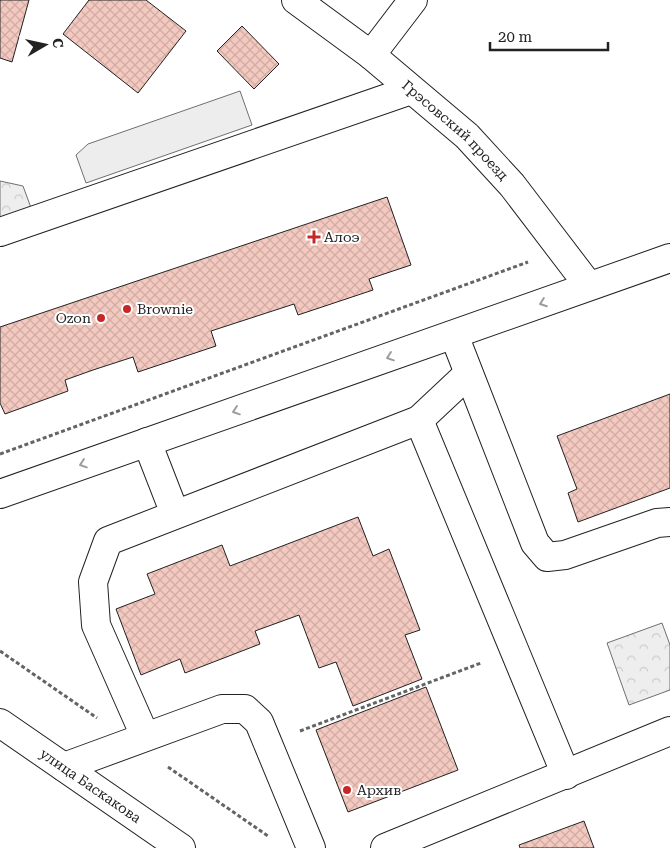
<svg xmlns="http://www.w3.org/2000/svg" width="670" height="848" font-family="'Roboto Serif',serif">
<defs>
<pattern id="forest-crowns" width="20" height="18" patternUnits="userSpaceOnUse" patternTransform="scale(1.25)"><rect width="20" height="18" fill="#eee"/><path d="M2 6a3 3 0 1 1 6 0M12 15a3 3 0 1 1 6 0" fill="none" stroke="#ccc"/></pattern>
<pattern id="building-cross-hatch" width="8" height="8" patternUnits="userSpaceOnUse" patternTransform="scale(1.25)"><rect width="8" height="8" fill="#f3c9c0"/><path d="M0 0l8 8M0 8l8-8" fill="none" stroke="#d0aca5"/></pattern>
</defs>
<rect width="100%" height="100%" fill="#fff"/>
<path fill="url(#forest-crowns)" stroke="#6f6f6f" d="M0 181 23 186 34 216 0 228Z
M662 623 670 645V690L629 705 607 643Z"/>
<path fill="#ededed" stroke="#6f6f6f" d="M240 91 252 125 86 183 76 155 88 144Z"/>
<path fill="url(#building-cross-hatch)" stroke="#222" d="M0 0H29L12 62 0 58Z
M89 0H146L186 31 138 93 63 34Z
M242 26 279 64 254 89 217 51Z
M387 197 411 265 369 279 373 290 298 315 294 304 211 331 216 346 138 372 133 357 93 370 65 380 68 391 5 414 0 403V327Z
M670 394V488L578 522 568 493 577 489 557 436Z
M358 517 373 556 389 549 420 630 405 635 422 679 353 706 336 662 319 668 299 615 255 631 260 644 185 673 180 659 141 675 116 609 155 594 147 574 222 545 230 566Z
M426 687 458 770 348 812 316 730Z
M584 821 594 848H520L519 845Z"/>
<g fill="none" stroke-linecap="round" stroke-linejoin="round">
<g stroke="#222" stroke-width="30">
<g id="minor">
<path id="s1" d="M296 0 371 55 467 136 512 185 589 286"/>
<path d="M371 55 413 0"/>
<path d="M0 232 411 90"/>
<path d="M454 335 535 543 547 557 565 555 657 523 670 522"/>
<path d="M419 420 566 775"/>
<path d="M147 442 175 514"/>
<path d="M0 494 670 258"/>
<path id="s2" d="M0 723 181 848"/>
<path d="M145 736 96 625 93 582 108 541 419 420 468 374"/>
<path d="M64 767 222 709H245L259 722 311 848"/>
<path d="M385 848 670 731"/>
</g>
</g>
<path stroke="#646464" stroke-width="3" stroke-dasharray="4 2.5" stroke-linecap="butt" d="M0 454 528 262
M0 651 97 718
M300 731 481 663
M168 767 268 836"/>
<use href="#minor" stroke="#fff" stroke-width="28"/>
</g>
<defs><path id="oneway-chevron" d="M-2-3.5L2.5 0L-2 3.5" fill="none" stroke-width="1.6" stroke-linecap="round" stroke-linejoin="round" transform="scale(1.25)"/></defs>
<g stroke="#9c9c9c">
<use href="#oneway-chevron" transform="translate(543 303) rotate(160)"/>
<use href="#oneway-chevron" transform="translate(390 357) rotate(161)"/>
<use href="#oneway-chevron" transform="translate(236 411) rotate(161)"/>
<use href="#oneway-chevron" transform="translate(83 464) rotate(161)"/>
</g>
<g fill="#c62828" stroke="#fff" stroke-width="2">
<path d="M311.5 229.5h5v5h5v5h-5v5h-5v-5h-5v-5h5z"/>
<circle cx="127" cy="309" r="5"/>
<circle cx="101" cy="318" r="5"/>
<circle cx="347" cy="790" r="5"/>
</g>
<g text-anchor="middle" stroke-width="4" stroke-linejoin="round" paint-order="stroke">
<g font-size="14" fill="#222" stroke="#fff">
<text dy="5" stroke="none"><textPath href="#s1" startOffset="206">Грэсовский проезд</textPath></text>
<text dy="5" stroke="none"><textPath href="#s2" startOffset="110">улица Баскакова</textPath></text>
</g>
<g font-size="14" fill="#222" stroke="#fff" text-anchor="start">
<text x="324" y="242">Алоэ</text>
<text x="137" y="314">Brownie</text>
<text x="91" y="323" text-anchor="end">Ozon</text>
<text x="357" y="795">Архив</text>
</g>
</g>
<g transform="translate(45 45) rotate(81)" stroke="#ffffff" stroke-width="4" paint-order="stroke">
<path d="M0-4L9 19L0 12L-9 19Z" fill="#222222"/>
<text y="-8" font-size="14" font-weight="bold" text-anchor="middle" fill="#222222">С</text>
</g>
<path d="M490 42v8h118v-8" fill="none" stroke="#222222" stroke-width="2.5"/>
<text x="498" y="42" font-size="15" fill="#222222" stroke="#ffffff" stroke-width="4" paint-order="stroke">20 m</text>
</svg>
